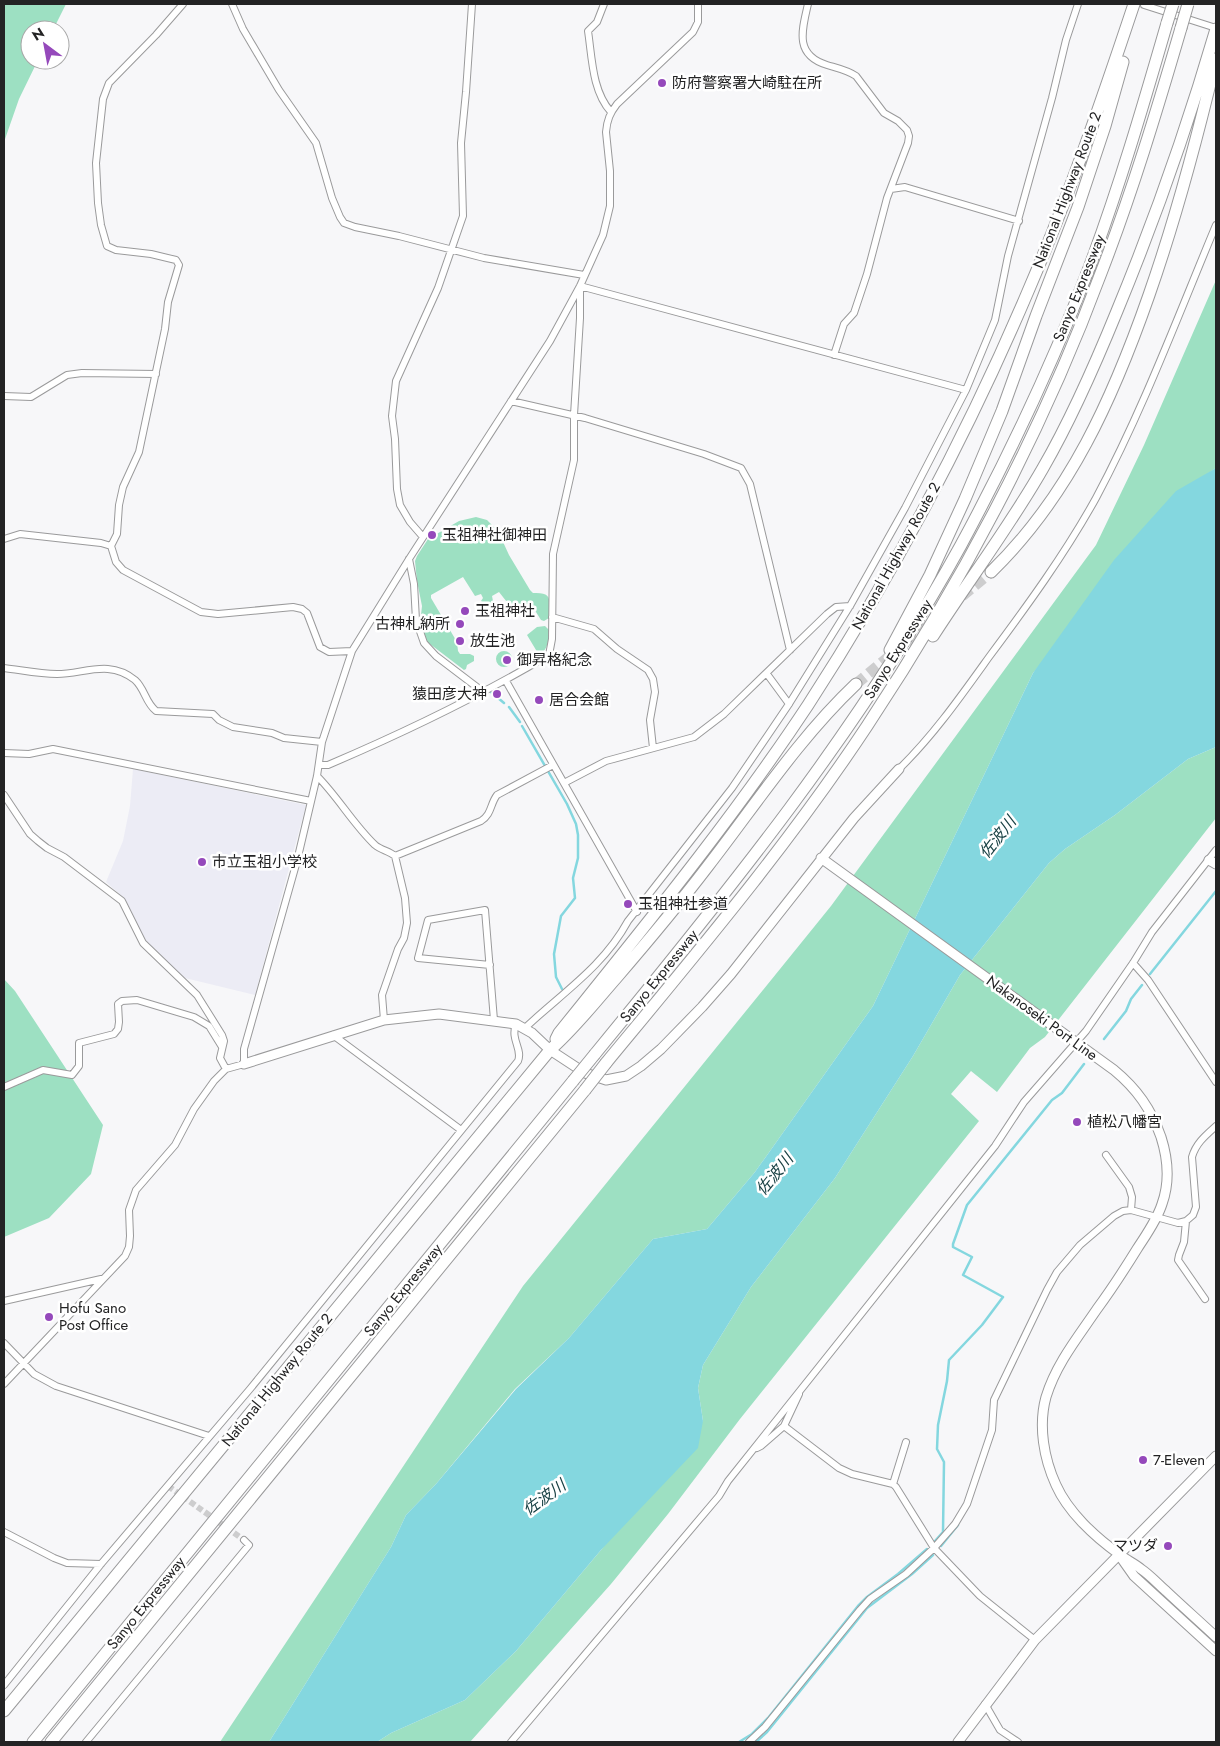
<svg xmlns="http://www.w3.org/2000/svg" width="1220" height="1746" font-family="Jost,'Noto Sans JP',sans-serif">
<rect width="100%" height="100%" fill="#f7f7f9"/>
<path fill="#ececf5" d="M133 769 306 805 255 995 185 978 148 945 139 931 131 910 124 898 106 882 123 841 130 806Z"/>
<path fill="#9de0c2" d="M4 4H66L53 30H30V60H38L19 99 4 142Z
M1216 280V468L1204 476 1033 673 873 1006 755 1172 707 1229 653 1239 569 1338 515 1389 436 1484 406 1515 391 1547 269 1742H220L523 1286 831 906 1096 545 1144 445Z
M476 517 487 520 498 531 509 555 530 590 533 593C554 592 549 600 549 618L544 621 541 620 531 604C513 614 509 604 499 592L492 596 493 601 489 606 484 604 481 601 483 598 481 594 475 596 463 577 431 595V598L457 642 458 651 460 654H470L474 656V661L467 665 466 669 464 670 426 641 420 624 422 606 417 581 415 561 417 556 428 539 459 521Z
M545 626 549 630C549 640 548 650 539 655L527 635 537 627Z
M496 659a8 8 0 1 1 16 0a8 8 0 1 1-16 0Z
M1216 747V818L1045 1037 1030 1048 997 1092 971 1071 951 1094 979 1121 740 1419 668 1514 611 1584 470 1742H377L391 1733 465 1700 516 1651 601 1550 703 1421 698 1388 703 1365 751 1287 835 1178 913 1056 960 975 1049 863 1065 849 1115 815 1188 759Z
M4 979 15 991 103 1125 91 1174 49 1218 4 1237Z"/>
<path fill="#84d7df" d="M1216 468V747L1188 759 1115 815 1065 849 1049 863 960 975 913 1056 835 1178 751 1287 703 1365 698 1388 703 1421 698 1448 601 1550 516 1651 465 1700 391 1733 377 1742H269L391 1547 406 1515 436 1484 516 1389 569 1338 653 1239 707 1229 755 1172 873 1006 1033 673 1114 560 1176 491Z"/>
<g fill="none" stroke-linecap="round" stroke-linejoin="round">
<path stroke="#84d7df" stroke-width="2.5" d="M491 692 504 703
M509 707 520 722
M522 726 567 804 576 824 578 835V858L573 878 575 898 561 916 554 954 556 977 562 989
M1150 974 1216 891
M1104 1039 1126 1011 1131 999 1142 985
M935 1541 943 1532 944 1462 937 1449 938 1425 947 1381 949 1360 982 1325 1003 1297 963 1275 972 1257 953 1247V1244L967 1205 1052 1100 1062 1093 1084 1064
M941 1546 958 1525
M739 1742 752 1734 768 1718 858 1606 867 1597 898 1574 927 1549
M756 1742 767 1732 867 1608 912 1574 933 1555"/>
<path stroke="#cdcdce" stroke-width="6" stroke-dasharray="6 3" stroke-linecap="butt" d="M168 1486 244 1540"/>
<path stroke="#cdcdce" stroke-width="11" stroke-dasharray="11 5.5" stroke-linecap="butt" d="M962 596 991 572
M856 684 932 621"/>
<g stroke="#9a9a9b" stroke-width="8">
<path id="street" d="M183 4 156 35 109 83 103 99 96 163 98 203 101 225 107 246 116 250 151 254 176 260 179 265 168 302 165 329 139 452 123 487 119 505 117 534 111 546 116 562 123 570 201 612 218 614 293 607 302 609 307 613 320 647 329 652 352 651
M232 4 243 29 279 90 316 143 332 198 340 217 344 223 355 227 399 236 484 258 584 275
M604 4 597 22 588 31C592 57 592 91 611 112
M808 4C802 30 794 55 827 65 837 68 847 70 856 76L884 113 898 121 907 130 909 136 908 143 887 198 867 274 854 313 844 324 834 355
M1144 5 1216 28
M891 189 905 187 1019 221
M580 286 966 390
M4 396 31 397 67 375 82 373 156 374
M511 401 585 418 704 454 741 468 750 484 790 650
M423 537 410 522 400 505 397 489 395 439 392 416 396 381 438 288 463 216 461 143 466 92 472 4
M4 539 20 534 101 543 111 546
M409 559 414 584 416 620 424 643 436 656 482 691
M552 617 594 629 617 649 648 670 653 679 655 692 650 720 653 748
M4 668C21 670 39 674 57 674 84 674 109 659 135 680 145 689 145 702 156 711L213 714 219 720 233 727 272 733 284 738 322 742
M767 674 789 704
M506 681 637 912
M4 753 29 754 53 749 311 801
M319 765H328C403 733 478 697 549 655L552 639 553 554 574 460V415L580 318V287
M899 769C933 736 961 696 989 657 1027 606 1065 554 1096 498 1143 410 1178 316 1216 225
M317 776C338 797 353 824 375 845 381 850 389 851 395 856L405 898 407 923 404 938 398 949 382 995 384 1020
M564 783 606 761 694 737 724 714 827 614 836 607 850 606
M4 795 30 834 38 841 47 848 64 857 122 901 143 943 197 995 222 1035 224 1041 220 1058 226 1069
M395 856 481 821C492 814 490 804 497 795L553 765
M1133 963 1148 980 1216 1082
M490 965 418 958 428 920 485 910 494 1020
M525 1028C562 993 603 967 628 921L732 788 789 704 850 606 905 508 966 390 995 320 1008 256 1052 98 1066 40 1078 4
M333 1035 461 1130
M4 1087 43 1070 72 1075 79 1066V1043L114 1034 118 1029 119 1022 118 1004 122 1001 137 1000 194 1017 209 1026 222 1047
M1106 1155 1129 1187 1132 1197 1131 1210
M1186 1221 1184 1242 1179 1255 1178 1260 1205 1299
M4 1301 101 1279
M4 1343 34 1374 56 1386 209 1436
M4 1384 125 1256 129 1247 130 1236 129 1210 136 1190 175 1145 194 1109 214 1081 226 1069 244 1064V1049L297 861 317 776 322 742 352 651 409 559 550 341 580 286 603 235 610 206V171L606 132C607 120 610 113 617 104L693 32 698 22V4
M784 1426 839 1468 852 1474 893 1484 896 1487 934 1548 980 1596 1035 1640
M757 1448 761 1446 784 1426 799 1394
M893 1484 906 1442
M4 1532 54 1558 67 1563 101 1564
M4 1685 101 1564 250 1389 518 1061C523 1049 510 1040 516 1024
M985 1704 1000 1730 1018 1742
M86 1742 249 1545 244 1540
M511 1742 719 1496 728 1481 995 1146 1024 1102 1086 1031 1133 963 1152 932 1216 850
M749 1742 765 1727 860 1610 870 1599 906 1574 934 1548 955 1524 967 1504 992 1430 994 1400 1047 1290 1057 1272 1080 1245 1114 1216 1123 1211 1131 1210 1178 1223 1186 1221 1193 1215 1196 1207 1192 1157C1196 1143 1206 1135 1216 1126"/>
</g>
<g stroke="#9a9a9b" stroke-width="11">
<path id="secondary" d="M821 858 1114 1070C1137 1089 1151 1109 1161 1137 1168 1159 1170 1182 1162 1204 1157 1220 1146 1235 1137 1249 1124 1270 1111 1290 1097 1309 1078 1337 1056 1364 1046 1397 1038 1426 1044 1459 1056 1485 1068 1512 1095 1537 1119 1554 1126 1560 1134 1563 1141 1569 1150 1575 1158 1584 1166 1591 1183 1607 1200 1622 1216 1637
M1209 860 1216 864
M244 1064 384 1020 439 1014 516 1024 532 1033 550 1050 585 1073 606 1080 626 1076 641 1066 661 1049 702 1007 731 974 854 818 899 769
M1122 1559 1134 1576 1216 1651
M958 1742 1035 1640 1216 1456"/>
</g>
<g stroke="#9a9a9b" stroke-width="13">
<path id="highway" d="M991 572C1070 495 1113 398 1149 295 1176 218 1197 139 1216 59
M933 636C969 580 1010 526 1043 468 1072 418 1095 365 1117 311 1155 219 1188 125 1216 29
M890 650 930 575 965 499 1002 411 1036 316 1078 207 1105 126 1123 62
M556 1039 559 1033C645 926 732 820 808 705 893 574 968 433 1029 289 1069 196 1102 100 1134 4
M595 1054C728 892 860 729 961 545 1009 456 1053 363 1089 268 1119 188 1143 106 1167 23
M606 1063C696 954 789 844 867 726 961 584 1042 432 1101 273 1132 193 1157 110 1181 28
M4 1711 550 1050C575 1028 595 1002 617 977 648 941 679 904 708 866 756 804 799 738 856 684
M33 1742 573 1081
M51 1742 585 1090"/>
</g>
<use href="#street" stroke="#fff" stroke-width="6"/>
<use href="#secondary" stroke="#fff" stroke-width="9"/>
<use href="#highway" stroke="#fff" stroke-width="11"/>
<g stroke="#9a9a9b" stroke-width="13" stroke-linecap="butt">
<path id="highway-bridge" d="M1167 23 1173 4
M1181 28 1188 4
M573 1081 595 1054
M585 1090 606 1063"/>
</g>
<use href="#highway-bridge" stroke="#fff" stroke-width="11"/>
</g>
<g fill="#9549bb" stroke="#fff" stroke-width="2">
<circle cx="662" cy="83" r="5"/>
<circle cx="432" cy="535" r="5"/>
<circle cx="465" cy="611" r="5"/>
<circle cx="460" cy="624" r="5"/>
<circle cx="460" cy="641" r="5"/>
<circle cx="507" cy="660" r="5"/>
<circle cx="497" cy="694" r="5"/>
<circle cx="539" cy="700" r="5"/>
<circle cx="202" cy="862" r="5"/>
<circle cx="628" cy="904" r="5"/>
<circle cx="1077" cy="1122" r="5"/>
<circle cx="49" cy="1317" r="5"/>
<circle cx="1143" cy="1460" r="5"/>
<circle cx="1168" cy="1546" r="5"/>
</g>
<g text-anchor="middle" stroke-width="5" stroke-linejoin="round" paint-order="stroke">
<g font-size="15" fill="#232324" stroke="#fff" text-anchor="start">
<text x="672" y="88">防府警察署大崎駐在所</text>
<text x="442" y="540">玉祖神社御神田</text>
<text x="475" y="616">玉祖神社</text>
<text x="450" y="629" text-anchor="end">古神札納所</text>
<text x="470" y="646">放生池</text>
<text x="517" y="665">御昇格紀念</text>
<text x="487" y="699" text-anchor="end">猿田彦大神</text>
<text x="549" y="705">居合会館</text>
<text x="212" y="867">市立玉祖小学校</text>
<text x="638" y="909">玉祖神社参道</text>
<text x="1087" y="1127">植松八幡宮</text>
<text x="59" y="1313">Hofu Sano<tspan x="59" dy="17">Post Office</tspan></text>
<text x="1153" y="1465">7-Eleven</text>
<text x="1158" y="1551" text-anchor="end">マツダ</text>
</g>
<g font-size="15" fill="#232324" stroke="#fff">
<text transform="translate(1067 190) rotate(-69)" y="5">National Highway Route 2</text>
<text transform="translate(1079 288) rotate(-68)" y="5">Sanyo Expressway</text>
<text transform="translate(896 556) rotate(-61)" y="5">National Highway Route 2</text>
<text transform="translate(898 649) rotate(-58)" y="5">Sanyo Expressway</text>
<text transform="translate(659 976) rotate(-51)" y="5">Sanyo Expressway</text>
<text transform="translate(1042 1018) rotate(36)" y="5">Nakanoseki Port Line</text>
<text transform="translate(403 1290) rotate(-51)" y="5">Sanyo Expressway</text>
<text transform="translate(277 1380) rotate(-51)" y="5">National Highway Route 2</text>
<text transform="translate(146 1603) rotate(-51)" y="5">Sanyo Expressway</text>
</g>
<g font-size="16" font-style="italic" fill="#194144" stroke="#fff">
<text transform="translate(997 837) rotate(-52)" y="6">佐波川</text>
<text transform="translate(774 1174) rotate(-51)" y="6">佐波川</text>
<text transform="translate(544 1497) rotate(-36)" y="6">佐波川</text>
</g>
</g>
<rect width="1220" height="1746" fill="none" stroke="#232324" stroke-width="10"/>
<g transform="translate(45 45) rotate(328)"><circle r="24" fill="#ffffff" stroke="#a7a7a7"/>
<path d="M0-4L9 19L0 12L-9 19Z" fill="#9549bb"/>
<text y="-8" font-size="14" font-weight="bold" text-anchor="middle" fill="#232324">N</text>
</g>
</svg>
